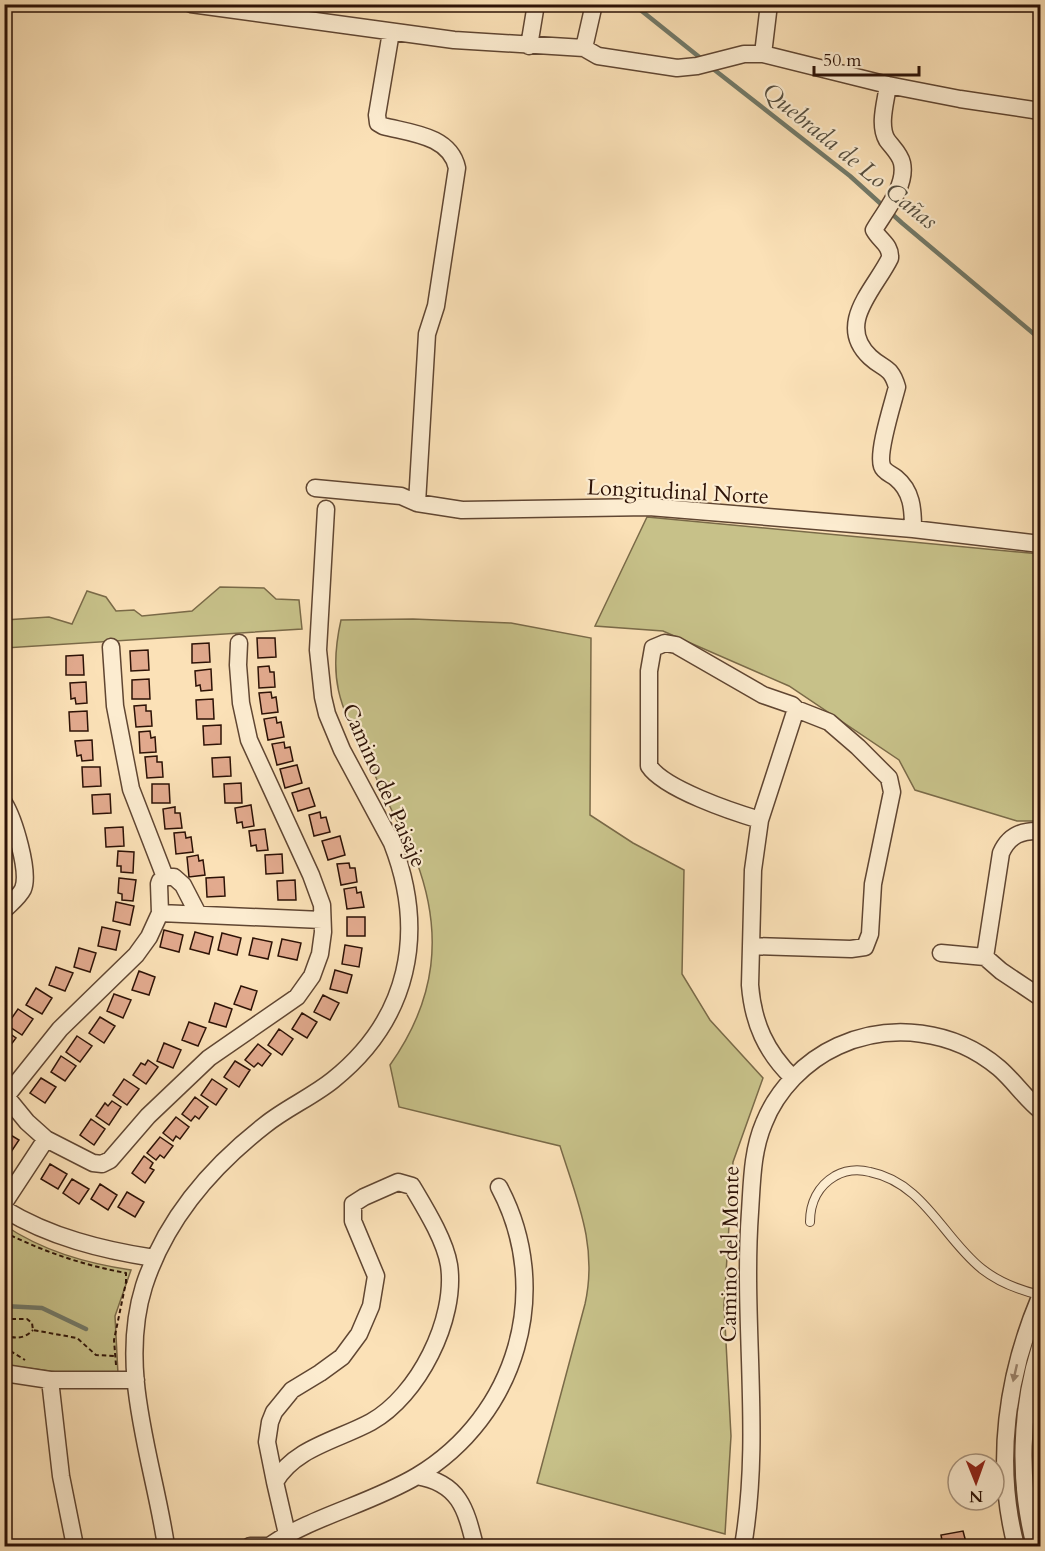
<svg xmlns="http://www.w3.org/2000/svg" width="1045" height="1551" font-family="Cardo,serif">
<rect width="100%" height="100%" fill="#fbe1b7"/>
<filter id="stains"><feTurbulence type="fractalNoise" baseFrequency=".00333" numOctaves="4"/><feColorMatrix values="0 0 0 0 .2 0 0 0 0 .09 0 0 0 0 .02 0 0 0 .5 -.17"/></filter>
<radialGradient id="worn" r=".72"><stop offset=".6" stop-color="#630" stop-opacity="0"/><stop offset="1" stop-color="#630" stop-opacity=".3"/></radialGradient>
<path fill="#c7c189" stroke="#7a6a48" stroke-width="1.5" d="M647 517 1040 554V821H1017L915 790 899 760 789 686 663 631 595 626Z
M220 587 264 588 276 599 299 600 302 629 5 648V620L49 617 72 624 87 591 106 597 116 611 134 610 142 616 192 611Z
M413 619 511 623 591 638 590 815 633 843 684 870 682 974 710 1020 763 1078 733 1162 724 1305 731 1436 725 1534 537 1483 585 1304C598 1246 577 1200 560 1146L399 1107 390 1065C436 1000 444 934 416 860 401 829 386 799 372 769 344 711 326 687 341 620Z
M4 1225C43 1251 85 1263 131 1270L115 1316 118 1374 79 1375 5 1365Z"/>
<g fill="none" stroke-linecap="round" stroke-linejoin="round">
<path stroke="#727968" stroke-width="4.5" d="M633 4 703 60
M712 68 850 176 902 223 1040 339
M4 1306 42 1308 86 1329"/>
</g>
<path fill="#e2aa8e" stroke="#2d1206" stroke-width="1.5" d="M257 638H275L276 657 258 658Z
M209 643 210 662 192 663V644Z
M148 650 149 670 131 671 130 651Z
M83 655 84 675H66V656Z
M269 666 270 672H274L275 687 259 688 258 667Z
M211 669 212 690 201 691 200 685 196 686 195 671Z
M149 679 150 699H132V680Z
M86 682 87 703 76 704 75 698 71 699 70 683Z
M271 692 272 698 276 697 278 712 262 714 259 693Z
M213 699 214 719H197L196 700Z
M146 705V711H151L152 726 136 727 134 706Z
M87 711 88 731H70L69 712Z
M276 717 277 723 281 722 284 737 268 740 264 719Z
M221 725V744L204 745 203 726Z
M150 731 151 738 155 737 156 752 140 753 139 732Z
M92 740 93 760 82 761 81 755 77 756 75 741Z
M284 742 285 748 290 747 293 761 277 765 272 744Z
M157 756V762H162L163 777 147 778 145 757Z
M230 757 231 776 213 777 212 758Z
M297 765 302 783 285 788 280 769Z
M82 767H100L101 786 83 787Z
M241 783 242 803H225L224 784Z
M152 784H169L170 803H152Z
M309 788 315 806 298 811 292 793Z
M110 794 111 813 93 814 92 795Z
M251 805 254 826 243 828 242 822 237 823 235 808Z
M175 807V813H180L182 828 165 829 163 809Z
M320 812 321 818 326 817 330 832 314 836 309 815Z
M123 827 124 846 106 847 105 828Z
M265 829 268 850 257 851 256 845 251 846 249 831Z
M185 832 186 838 191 837 193 852 176 854 174 833Z
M340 836 345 855 328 860 322 841Z
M118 851 134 852 133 873 121 872V866H117Z
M282 854 283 873 266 874 265 855Z
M198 855 199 861 203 860 205 875 189 877 187 857Z
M349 863 350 868H355L357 882 341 885 337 864Z
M224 877 225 896 207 897 206 878Z
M119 878 136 880 133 901 122 900V894L118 893Z
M295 880 296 900H278L277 881Z
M356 887 357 893 361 892 364 907 347 909 344 889Z
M116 902 134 906 130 925 113 921Z
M347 917H365V936H347Z
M102 927 120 931 116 950 98 946Z
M164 930 183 935 179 952 160 947Z
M195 932 213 937 209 954 190 949Z
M222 933 241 938 237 955 218 950Z
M253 938 272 942 268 959 249 955Z
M282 939 301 943 297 960 278 956Z
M345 945 362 948 359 967 342 964Z
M79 948 96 953 90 972 74 967Z
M56 967 73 973 65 991 49 985Z
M335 970 352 975 347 993 330 989Z
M139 971 155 977 149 995 132 990Z
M241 986 257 991 251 1010 234 1004Z
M36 988 52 998 42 1014 26 1005Z
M114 994 131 1000 123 1018 107 1011Z
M323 995 339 1003 330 1020 314 1012Z
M215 1003 232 1009 226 1027 209 1022Z
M18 1009 33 1019 22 1035 7 1025Z
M302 1013 317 1022 307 1038 292 1029Z
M100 1017 115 1026 104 1043 89 1033Z
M189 1022 206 1028 198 1046 182 1040Z
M279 1029 293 1039 282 1055 268 1045Z
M6 1031 16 1038 4 1054V1033Z
M77 1036 92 1046 80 1062 66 1052Z
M164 1043 181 1050 173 1068 157 1061Z
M258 1044 271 1054 262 1066 258 1063 254 1067 245 1060Z
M61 1056 76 1066 65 1081 51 1072Z
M148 1060 158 1067 146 1084 133 1075 141 1063 145 1065Z
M235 1061 250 1070 239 1087 224 1077Z
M41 1078 56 1087 45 1103 30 1093Z
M124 1079 139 1089 127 1105 113 1095Z
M212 1079 227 1089 216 1105 201 1095Z
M195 1097 208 1107 199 1119 195 1116 191 1121 182 1114Z
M112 1101 121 1107 109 1125 96 1116 105 1103 108 1106Z
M176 1117 189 1127 180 1139 176 1136 173 1141 163 1133Z
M91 1119 105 1129 94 1145 80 1135Z
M4 1131 19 1140 9 1155 4 1152Z
M160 1137 173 1146 164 1158 160 1155 156 1160 147 1153Z
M144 1156 153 1163 150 1168 154 1170 145 1183 132 1173Z
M50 1164 67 1174 58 1189 41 1179Z
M72 1179 89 1189 79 1204 63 1193Z
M100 1184 117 1195 108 1210 91 1199Z
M127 1192 144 1202 135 1217 118 1207Z
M963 1531 967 1546H943L941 1535Z"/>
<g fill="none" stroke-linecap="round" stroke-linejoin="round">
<g stroke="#604632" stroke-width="10">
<path id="service" d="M810 1222C810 1203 818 1186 835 1176 846 1170 858 1169 870 1172 924 1183 943 1238 982 1269 1000 1283 1019 1290 1040 1295"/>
</g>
<g stroke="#604632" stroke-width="19">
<path id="minor" d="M191 4 454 40 584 48 598 56 677 68 697 66 744 54H763L888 85 960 99 1040 111
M391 32 377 115 378 123 383 126C409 133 450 135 457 168L436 306 427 334 417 503
M529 46 536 4
M584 48 594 4
M763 54 769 4
M888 85C886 101 878 125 887 140 892 147 900 154 902 163 907 186 885 211 874 230 880 241 891 245 890 258 875 289 835 324 870 357 884 370 891 366 897 387 893 403 877 452 882 466 884 472 891 474 896 478 912 491 913 509 913 529
M315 488 401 496 417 503 462 510 649 507 913 529 1040 544
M111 647 115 706 131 789 165 877
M4 803C14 819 30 872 23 889 19 897 11 903 4 910
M760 820C733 812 664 789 649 766V671L653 648 665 643 676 645 763 695 792 705 796 709 760 820 753 870 750 985C753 1023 766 1052 793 1078
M165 877 160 881 159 884 160 913 149 937 136 955 60 1029 8 1094 9 1100 27 1122 46 1139 93 1163 102 1164 110 1160 148 1116 209 1058 297 997 312 976 320 954 323 932 322 905 311 875 249 740 241 703 238 665 239 643
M165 877H174L183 885 198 914
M160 913 322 920
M751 946 851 949 865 947 870 934 873 884 892 792 889 778 858 747 829 722 796 709
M941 953 985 957 1001 853C1009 835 1022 830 1040 831
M985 957 1001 971 1040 997
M398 1182 412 1186C425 1208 445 1240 449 1265 457 1319 418 1396 371 1422 338 1440 294 1448 275 1482L267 1442 270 1422 274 1412 292 1390 320 1373 342 1357 359 1334 371 1306 376 1276 353 1221V1204L364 1197Z
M4 1203 46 1139
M4 1209C50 1237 102 1250 154 1258
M4 1373 50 1380H136
M50 1380 61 1476 75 1546
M417 1476C460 1483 466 1510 475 1546
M275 1482 287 1534
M166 1546C154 1462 117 1372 144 1286 165 1221 211 1167 265 1125 286 1108 312 1097 333 1080 409 1019 427 933 392 843L342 750 327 714 323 697 318 650 326 509
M250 1546H270
M269 1546C313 1516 370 1504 417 1476 517 1416 554 1290 499 1187
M743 1546C762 1436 742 1323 750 1212 752 1182 752 1151 764 1123 777 1090 805 1061 838 1046 891 1022 954 1030 999 1068 1014 1081 1025 1098 1040 1110
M1016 1546C994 1463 1007 1375 1040 1297
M1035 1546C1018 1482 1020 1410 1040 1347"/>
</g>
<path stroke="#2d1206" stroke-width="2" stroke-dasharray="4.5 3" stroke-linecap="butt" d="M4 1232C44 1252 83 1265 126 1273V1282L129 1283
M4 1319H27L32 1323 33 1330 77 1338 96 1355 115 1356
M4 1335C16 1339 24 1339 33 1330
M4 1347 25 1360
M116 1365 114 1340 126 1282"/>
<use href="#service" stroke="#fcecd0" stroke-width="8"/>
<use href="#minor" stroke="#fcecd0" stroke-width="16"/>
</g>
<defs><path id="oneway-solid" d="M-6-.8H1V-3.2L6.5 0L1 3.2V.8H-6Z" transform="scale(1.5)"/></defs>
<use fill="#9f8a75" href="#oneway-solid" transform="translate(1015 1373) rotate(103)"/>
<g text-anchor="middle" stroke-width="4.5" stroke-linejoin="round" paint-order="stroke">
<g font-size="22" fill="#2d1206" stroke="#fcecd0">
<text transform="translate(678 491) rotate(3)" y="8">Longitudinal Norte</text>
<text transform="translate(385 785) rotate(66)" y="8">Camino del Paisaje</text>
<text transform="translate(729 1254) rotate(-89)" y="8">Camino del Monte</text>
</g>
<g font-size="24" font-style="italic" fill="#554e3f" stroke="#fcecd0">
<text transform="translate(850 156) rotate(39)" y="8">Quebrada de Lo Cañas</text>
</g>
</g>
<rect width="1045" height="1551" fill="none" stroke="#fbe1b7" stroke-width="24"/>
<rect x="6" y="6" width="1033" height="1539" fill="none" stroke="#2d1206" stroke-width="3"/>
<rect x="12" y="12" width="1021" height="1527" fill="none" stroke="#2d1206" stroke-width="1.5"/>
<g transform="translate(976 1482) rotate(179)"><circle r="28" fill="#fcecd0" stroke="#a9957f" stroke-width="1.5"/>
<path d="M0-4.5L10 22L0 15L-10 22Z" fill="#8f2418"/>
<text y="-9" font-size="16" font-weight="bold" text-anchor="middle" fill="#2d1206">N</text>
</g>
<path d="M814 66v9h105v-9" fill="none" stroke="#2d1206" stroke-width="3"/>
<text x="823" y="66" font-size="18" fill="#2d1206" stroke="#fcecd0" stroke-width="4.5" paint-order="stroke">50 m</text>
<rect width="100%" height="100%" filter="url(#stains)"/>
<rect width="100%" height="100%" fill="url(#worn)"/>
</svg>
